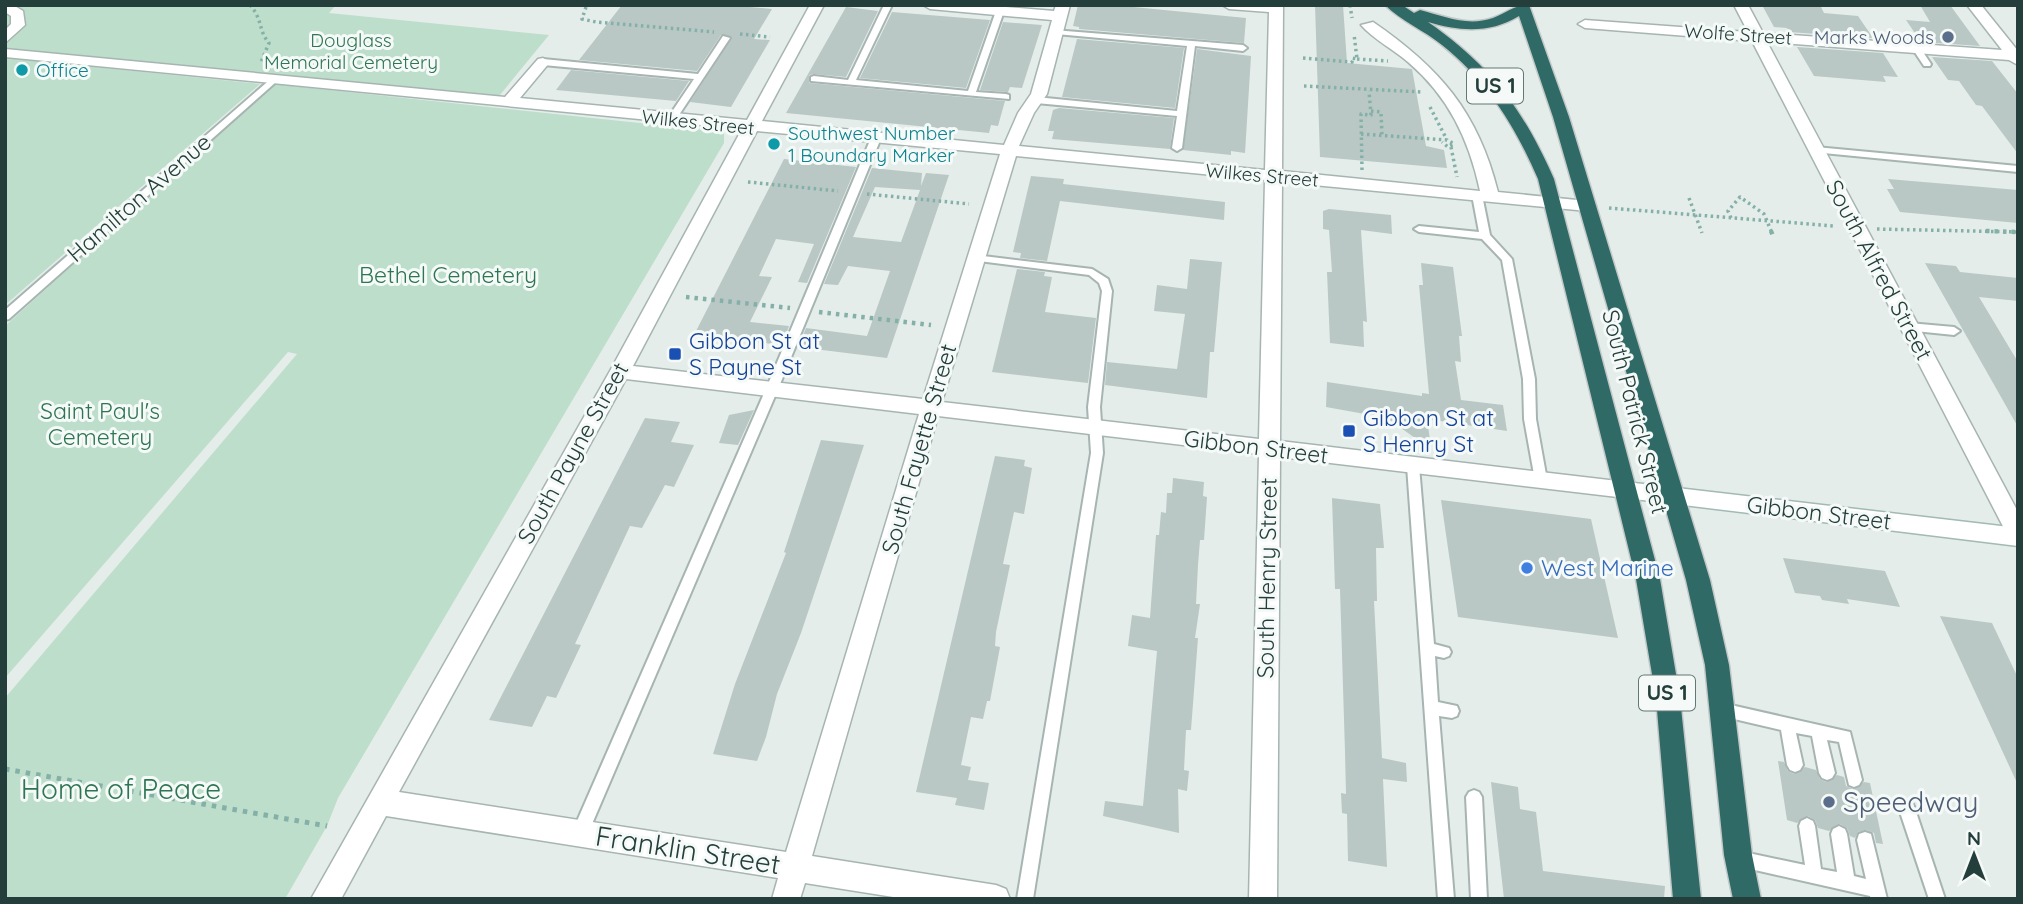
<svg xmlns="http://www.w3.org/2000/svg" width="2023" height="904" font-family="Quicksand,sans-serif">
<rect width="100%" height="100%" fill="#e4edea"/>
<path fill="#bddeca" d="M5 5H336L329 13 549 35 495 101 60 59 55 63 260 84 5 305Z
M273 84 724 132V143L338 798 327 826 285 899H5V698L297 354 288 352 5 678V326Z"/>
<path fill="#b9c8c4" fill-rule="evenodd" d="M622 5H727L772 9 754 39 770 40 731 107 690 102 732 37 721 35 697 71 579 60Z
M1078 5H1113L1246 18 1244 43 1079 29V27L1073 26Z
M1315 5H1343L1347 63 1412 69 1426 146 1444 150 1447 168 1320 157Z
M1762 5H1820L1824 13 1858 16 1873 38 1789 32 1787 28 1774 27Z
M1920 5H1950L1980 46 1921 42 1906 20 1930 22Z
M846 7 878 11 846 77 813 74 809 75V83L1005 101 998 126 991 125 989 133 786 113Z
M892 12 990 20 966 88 860 78Z
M1003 22 1042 25 1022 88 1010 87 1008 92 980 90Z
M1077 39 1184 48 1175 108 1062 97Z
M1797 47 1883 53 1898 77 1883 76 1886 82 1814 76Z
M1197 49 1251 56 1245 153 1231 151V155L1183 150Z
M1932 57 1992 61 2018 94V154L1982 106 1976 105 1959 81 1948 80Z
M571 70 689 81 676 101 556 90Z
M1059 108 1174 118 1170 149 1052 139 1054 131H1048L1053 110Z
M784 159 856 167 807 283 798 282 814 244 776 239 759 276 772 277 750 322 789 326 782 345 694 335Z
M872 168 922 173 921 186 926 173 949 175 887 358 798 347 806 328 867 336 890 271 848 266 838 285 824 284ZM875 187 920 190 901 242 853 237Z
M1031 176 1064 179 1063 184 1225 202 1224 220 1060 201 1047 261 1020 258 1021 253 1013 252Z
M1888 179 2018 190V223L1900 212 1887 189H1894Z
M1329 209 1391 215 1392 234 1361 230 1367 322 1363 321 1364 347 1330 343 1327 272H1332L1329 230 1323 229V211Z
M1190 259 1222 262 1214 352H1210L1207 398 1105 385 1107 362 1177 369 1185 314 1154 311 1157 285 1187 289Z
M1421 263 1453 267 1462 336H1459L1461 362 1455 361 1461 400 1503 405 1507 431 1427 419 1430 440 1415 438 1387 418 1326 407 1327 382 1422 396V393L1429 394 1419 285H1423Z
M1925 263 1956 266 1960 272 2018 278V301L1979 297 2018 362V427Z
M1017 269 1045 272 1044 276 1052 277 1045 312 1096 318 1088 383 992 372Z
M754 410 738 445 719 443 729 415Z
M645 418 680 422 671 442 694 445 674 487 665 485 642 528 630 526 575 644 581 645 556 698 547 696 532 727 489 720Z
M821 440 864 445 801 633 777 694 766 737 757 761 713 754 735 684 786 553 784 552Z
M995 456 1025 460 1024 466 1032 468 1024 514 1014 512 1003 564 1010 565 996 632 995 646 1000 647 990 701H987L983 719 971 717 961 765 971 767 968 780 989 783 984 810 955 805 957 798 916 792Z
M1173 478 1204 482 1203 496 1207 497 1204 540H1200L1198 565 1196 604H1200L1195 638H1198L1191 730H1186L1184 770 1189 771 1187 791 1178 789 1179 833 1103 816 1105 801 1143 806 1157 651 1128 646 1132 615 1150 618 1156 535H1159L1161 512 1166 513 1167 493H1172Z
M1332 498 1380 504 1384 548H1376L1377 601H1374L1382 758 1406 763 1407 782 1383 779 1387 867 1348 861 1347 814 1342 813 1341 793 1346 794 1345 752 1340 589H1335Z
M1441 500 1591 519 1618 638 1458 617Z
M1783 558 1885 571 1900 607 1847 599 1849 604 1822 600 1820 596 1795 593Z
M1940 616 1992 623 2018 678V785Z
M1778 761 1784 762 1788 771 1794 774 1805 767 1816 770 1820 779 1826 782 1837 775 1844 777 1846 786 1853 789 1864 782 1870 783 1883 844 1876 843 1874 833 1866 830 1858 832 1855 838 1850 836 1847 828 1840 824 1829 831 1818 828 1815 820 1808 816 1797 823 1787 820Z
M1491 782 1518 787 1520 809 1536 812 1543 871 1665 886 1664 899H1504Z"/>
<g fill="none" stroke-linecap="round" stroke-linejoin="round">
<g stroke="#a7b5b2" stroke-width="4">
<path id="lane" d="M884 5H892L856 80 968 91 996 11 1000 9 1004 11 976 92 1006 94 1009 95V99L811 81V77L814 76 848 80Z
M1053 30 1243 45 1247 48 1243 51 1195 46 1182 148 1177 151 1172 148 1177 116 1036 103 1032 100 1036 97 1177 111 1187 46 1056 34H1053Z
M723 36 730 38 675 121 672 122 667 119 694 79 543 65 539 62 543 59 698 74Z
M1913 46H1919L1931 64 1930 66H1924L1912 48Z
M273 77 276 78V82L9 319 5 320V310Z
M876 135 881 138 778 389 586 838 580 841 574 838 572 833 574 828 766 389 871 138Z
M1816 147 2018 166V172L1813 152V148Z
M1477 192 1482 195 1490 235 1512 259 1535 379 1536 419 1547 480 1545 483H1537L1535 480 1524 419 1523 379 1502 260 1482 239 1419 232 1414 229 1419 226 1479 232 1472 195Z
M975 255 1092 269 1108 279 1112 291 1100 407 1103 453 1033 899H1017L1091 453 1088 407 1102 291 1099 283 1089 275 971 260 970 258Z
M1909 323 1954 327 1960 331 1954 335 1905 330 1903 327 1905 324Z
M1413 461 1417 463 1419 466 1434 644 1449 648 1451 652 1449 656 1444 658 1435 656 1438 702 1457 706 1459 711 1457 716 1452 718 1439 716 1454 899H1438L1407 466 1409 463Z
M1722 703 1850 732 1862 780 1859 785 1854 787 1849 785 1839 742 1827 740 1835 773 1832 778 1827 780 1822 778 1819 773 1812 736 1796 733 1803 765 1800 770 1795 772 1790 770 1787 765 1781 730 1717 715 1715 710 1717 705Z
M1474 790 1479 792 1482 797 1487 899H1471L1466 797 1469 792Z
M1907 801 1913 804 1915 809 1945 899H1929L1899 809 1901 804Z
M1807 818 1813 821 1815 826 1821 869 1837 872 1831 834 1833 829 1839 826 1845 829 1847 834 1854 876 1866 879 1857 840 1859 834 1865 832 1871 834 1887 899H1871L1870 896 1733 865 1731 859 1733 853 1739 851 1805 865 1799 826 1801 821Z"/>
</g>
<g stroke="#a7b5b2" stroke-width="3">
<path id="street" d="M5 5H13L23 11 25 25 5 43V30L11 24V16L5 12Z
M810 5H824L762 121 1004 145 1018 113 1031 94 1052 20 930 9 923 5H982L1054 11 1056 5H1070L1047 94 1034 113 1019 146 1265 170 1269 12 1229 9 1222 5H1283L1282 171 1480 191C1469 139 1448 96 1408 62 1393 49 1373 39 1361 25L1373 22C1440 68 1478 112 1498 192L1587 201 1596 206 1587 211 1282 182 1280 441 1626 482 1634 484 1637 490 1634 496 1626 498 1280 457 1277 899H1249L1259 454 938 416 812 856 996 885 1006 889 1010 899H906L805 883 800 899H772L778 878 386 816 341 899H311L610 371 742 129 5 57V49L505 97 538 59 543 58 550 62 520 98 747 120ZM757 131 1000 154 923 399 633 366ZM1016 156 1265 180 1259 439 942 402ZM626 379 919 414 786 852 399 792Z
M1734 5H1748L1763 33 2002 50 1967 5H1981L2018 51V65L2009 60 1767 42 2018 512V543L2010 540 1752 41 1585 28 1578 24 1585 20 1748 32Z"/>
</g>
<g stroke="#a2b9b4" stroke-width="3">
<path id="secondary" d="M1626 482 2018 528V546L1626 498 1618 496 1615 490 1618 484Z"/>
</g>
<g stroke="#c2c9c8" stroke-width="3">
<path id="highway" d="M1385 5H1402L1414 13 1420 10C1444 16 1467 27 1493 18 1507 13 1514 5 1529 5L1569 117 1710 580 1729 665 1752 855 1761 899H1733L1724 855 1705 665 1686 580 1553 117 1519 16C1490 34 1459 31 1428 22 1491 66 1523 109 1554 179L1660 579 1680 698 1701 899H1673L1656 698 1636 579 1538 179C1515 126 1488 82 1442 45 1425 31 1401 21 1385 5Z"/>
</g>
<path stroke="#85b0a8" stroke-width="3.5" stroke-dasharray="2.5 3.5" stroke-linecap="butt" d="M250 5C263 20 258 30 269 43L261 62
M580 5H598
M1350 5 1352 18
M586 7 582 19 596 22 714 32
M740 34 770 37
M1303 58 1352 62V58L1357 59 1354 34
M1357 59 1388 61
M1304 86 1422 92
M1430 107 1447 140
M1371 111 1381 112 1382 136
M1361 134 1447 140 1454 144 1448 147 1442 142
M1451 147 1457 177
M1362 170 1361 114 1371 115 1369 91
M748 182 838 191
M867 194 969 204
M1689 198 1702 233
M1609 208 1834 226
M1731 218 1728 211 1740 197 1764 214 1772 233
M1877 229 2018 232"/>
<path stroke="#85b0a8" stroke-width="4.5" stroke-dasharray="3.5 5" stroke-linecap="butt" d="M1771 231 1773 236
M1986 231 2018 232
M686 297 790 308
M819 312 931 325"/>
<path stroke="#85b0a8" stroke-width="5" stroke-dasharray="4.5 6" stroke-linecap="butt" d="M5 769 327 826"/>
<use href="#lane" fill="#fff" fill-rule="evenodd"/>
<use href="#street" fill="#fff" fill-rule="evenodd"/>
<use href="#secondary" fill="#fff" fill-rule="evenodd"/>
<use href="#highway" fill="#306a66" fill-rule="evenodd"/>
</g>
<g fill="#5c6f8a" stroke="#f5faf8" stroke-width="2.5">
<circle cx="1948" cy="37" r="7"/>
<circle cx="1829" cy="802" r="7"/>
</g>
<g fill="#0f9aa8" stroke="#f5faf8" stroke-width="2.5">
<circle cx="22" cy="70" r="7"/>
<circle cx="774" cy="144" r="7"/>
</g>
<g fill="#1a4fb4" stroke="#f5faf8" stroke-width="2.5">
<rect x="668" y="347" width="14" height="14" rx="3.5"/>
<rect x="1342" y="424" width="14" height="14" rx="3.5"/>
</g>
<circle fill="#3f7fe0" stroke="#f5faf8" stroke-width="2.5" cx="1527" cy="568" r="7"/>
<g text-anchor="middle" stroke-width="6" stroke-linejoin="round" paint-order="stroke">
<g font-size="19" fill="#243f3b" stroke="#f5faf8">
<text transform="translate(1738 34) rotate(4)" y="7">Wolfe Street</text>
<text transform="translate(698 122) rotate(6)" y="7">Wilkes Street</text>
<text transform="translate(1262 175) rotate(5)" y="7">Wilkes Street</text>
</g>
<g font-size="19" fill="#4e5e75" stroke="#f5faf8" text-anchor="end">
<text x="1934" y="44">Marks Woods</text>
</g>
<g font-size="19" fill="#2e7553" stroke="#f5faf8">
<text x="351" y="47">Douglass<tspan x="351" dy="22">Memorial Cemetery</tspan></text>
</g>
<g font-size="19" fill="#0d838f" stroke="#f5faf8" text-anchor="start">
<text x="36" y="77">Office</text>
<text x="788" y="140">Southwest Number<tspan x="788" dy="22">1 Boundary Marker</tspan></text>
</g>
<g fill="#f5faf8" stroke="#637774" stroke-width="2">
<rect x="1467" y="68.5" width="56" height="35" rx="5"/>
<rect x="1639" y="675.5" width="56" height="35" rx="5"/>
</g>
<g font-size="21" font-weight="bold" fill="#243f3b">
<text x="1495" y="93">US 1</text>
<text x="1667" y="700">US 1</text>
</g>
<g font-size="23" fill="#243f3b" stroke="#f5faf8">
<text transform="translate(139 198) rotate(-41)" y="8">Hamilton Avenue</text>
<text transform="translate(1879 270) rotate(62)" y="8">South Alfred Street</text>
<text transform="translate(1635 412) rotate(76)" y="8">South Patrick Street</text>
<text transform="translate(1256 447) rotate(7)" y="8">Gibbon Street</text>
<text transform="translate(919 449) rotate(-74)" y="8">South Fayette Street</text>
<text transform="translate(573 453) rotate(-61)" y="8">South Payne Street</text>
<text transform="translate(1819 513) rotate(7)" y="8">Gibbon Street</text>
<text transform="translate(1267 578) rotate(-89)" y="8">South Henry Street</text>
</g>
<g font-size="23" fill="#2e7553" stroke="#f5faf8">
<text x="448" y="283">Bethel Cemetery</text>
<text x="100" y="419">Saint Paul's<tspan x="100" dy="26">Cemetery</tspan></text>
</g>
<g font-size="23" fill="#164399" stroke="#f5faf8" text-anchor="start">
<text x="689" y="349">Gibbon St at<tspan x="689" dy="26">S Payne St</tspan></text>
<text x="1363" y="426">Gibbon St at<tspan x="1363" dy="26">S Henry St</tspan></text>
</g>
<g font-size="23" fill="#366cbe" stroke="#f5faf8" text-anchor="start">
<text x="1541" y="576">West Marine</text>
</g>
<g font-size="28" fill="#2e7553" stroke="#f5faf8">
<text x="121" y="799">Home of Peace</text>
</g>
<g font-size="28" fill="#4e5e75" stroke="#f5faf8" text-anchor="start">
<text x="1843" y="812">Speedway</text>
</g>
<g font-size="28" fill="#243f3b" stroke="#f5faf8">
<text transform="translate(688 850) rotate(9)" y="10">Franklin Street</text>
</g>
</g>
<rect width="2023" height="904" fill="none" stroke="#243f3b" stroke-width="14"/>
<g transform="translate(1974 855)" stroke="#f5faf8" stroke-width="5" paint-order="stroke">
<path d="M0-5L12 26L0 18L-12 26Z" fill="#243f3b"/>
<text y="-10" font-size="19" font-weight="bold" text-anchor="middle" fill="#243f3b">N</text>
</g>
</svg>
